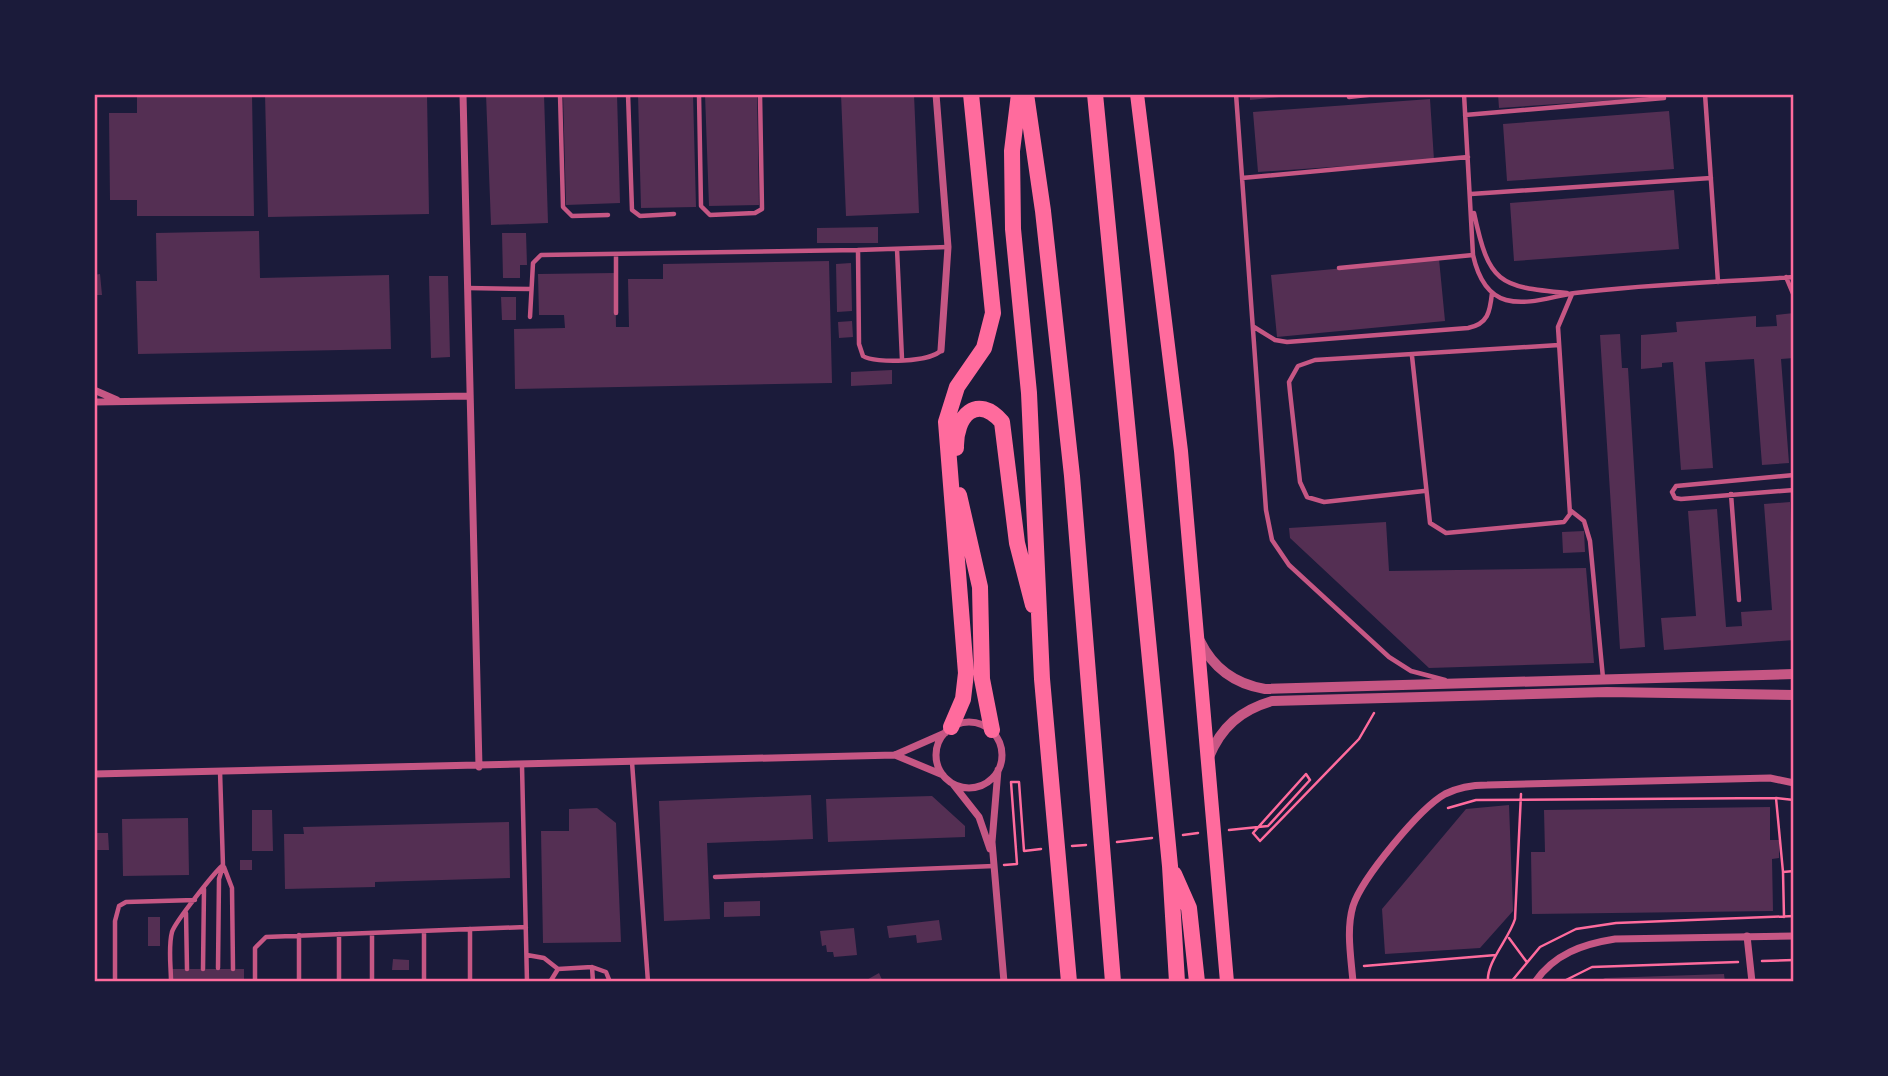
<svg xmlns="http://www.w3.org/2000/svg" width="1888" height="1076" font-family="Georgia,serif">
<rect width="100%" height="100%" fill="#1b1b3a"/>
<path fill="#542f53" d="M137 94H252L254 216H137V200H110L109 113H137Z
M265 94H427L429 214 268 217Z
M486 94H544L548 223 491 225Z
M563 94H617L620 203 566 205Z
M638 94H693L696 207 641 208Z
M705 94H757L759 205 709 206Z
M841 94H914L919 213 846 216Z
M1250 94H1291V96L1250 100Z
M1498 94H1659V97L1499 108Z
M1430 99 1434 160 1258 172 1253 112Z
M1669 111 1674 169 1507 181 1503 124Z
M1674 190 1679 249 1514 261 1510 203Z
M878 227V243H817V228Z
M259 231 260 278 389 275 391 349 138 354 136 281H157L156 233Z
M502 233H526L527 265H520V278H503Z
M1439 259 1445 321 1277 337 1271 275Z
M829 261 832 383 515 389 514 329 565 328 564 315H539L538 274 615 273 616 327H629L628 279H663V264Z
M851 263 852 311 837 312 836 264Z
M100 274 102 295H94V275Z
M429 276H448L450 357 431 358Z
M501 297H516V320H502Z
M1794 313V358L1781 359 1789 463 1762 465 1754 359 1705 362 1713 468 1681 470 1673 362 1662 363V367L1641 369V335L1677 332 1676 322 1756 316V327L1777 326 1776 315Z
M852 321 853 337 839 338 838 322Z
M1620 334 1622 368H1628L1645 647 1620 649 1600 335Z
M892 370V384L851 386V372Z
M1790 502 1794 640 1664 650 1661 618 1696 616 1688 511 1717 509 1726 627 1742 626 1741 612 1772 610 1764 504Z
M1386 522 1389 571 1586 568 1594 663 1429 668 1290 538 1289 528Z
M1584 531 1585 552 1563 553 1562 532Z
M811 795 813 839 707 843 710 919 664 921 659 801Z
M932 796 965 826V837L828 842 826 799Z
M1509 805 1513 911 1480 948 1385 954 1382 909 1466 809Z
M1770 807V840H1779V858L1772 859 1773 911 1532 914 1531 852H1545L1544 810Z
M597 808 616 823 621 942 543 943 541 831H569V809Z
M252 810H272L273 851H252Z
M188 818 189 875 123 876 122 819Z
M509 822 510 878 375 882V887L285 889 284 834H304L303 827Z
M94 833H108L109 850H94Z
M240 860H252V870H240Z
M760 901V916L724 917V902Z
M148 917H160V946H148Z
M939 920 942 940 917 943 916 935 889 938 887 926Z
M854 928 857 955 834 957 833 952H827L826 945 822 946 820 931Z
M393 959 409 960V970H392Z
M172 969H244V982H172Z
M879 973 883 982H863Z
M1724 974 1725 982H1597L1605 978Z"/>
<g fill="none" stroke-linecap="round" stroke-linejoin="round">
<path stroke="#ff6b9d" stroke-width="2.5" d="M1448 808 1476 800 1776 798
M1229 830 1268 826 1310 780 1306 774 1253 833 1260 841 1359 739 1374 713
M1183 835 1198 833
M1117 842 1152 838
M1072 846 1086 845
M1004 865 1017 864 1011 782H1019L1024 851 1041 849
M1783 872 1776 798 1794 800
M1784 917 1783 872 1794 871
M1509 938 1526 961
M1762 961 1794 960
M1364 966 1496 955
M1488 982C1486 962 1509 939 1515 919L1521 794
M1511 982 1540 947 1576 929 1616 923 1794 916
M1562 982 1592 967 1738 962"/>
<path stroke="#c65784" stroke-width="4.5" d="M560 94 563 207 572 216 608 215
M628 94 632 210 640 216 674 214
M699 94 701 206 710 215 755 213 762 209 760 94
M1236 94 1266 510 1272 540 1289 565 1389 657 1411 671 1445 680
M1464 94 1473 255C1477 273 1485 294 1506 300 1528 306 1553 296 1575 293 1647 284 1721 282 1794 277
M1705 94 1718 282
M1349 97 1376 94
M1465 115 1664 98
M1242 178 1468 157
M1471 194 1711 178
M1474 213C1489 283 1498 287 1567 293
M897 249 902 359
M616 255V313
M1339 268 1473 255
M1786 277 1794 296
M467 288 531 289
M530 317 533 263 541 255 858 250
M1254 327 1275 340 1287 342 1468 328C1488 324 1490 312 1492 293
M941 350C933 362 875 364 863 356L859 344 858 250 948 247
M1412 356 1430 523 1446 533 1564 522 1570 514 1558 327 1572 294
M1794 475 1676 486 1672 492 1675 498 1681 499 1794 490
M1424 491 1324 502 1307 497 1300 482 1290 392 1289 382 1298 366 1315 360 1559 345
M1731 494 1739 600
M1570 510 1584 521 1590 541 1603 678
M632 762 648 982
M522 766 527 982
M224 867 232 888 233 969
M715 877 994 866
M186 913 187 969
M470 929V982
M372 933V982
M339 934V982
M299 935V982
M527 955 544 958 558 969
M592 967 593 982
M218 968 219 879 223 866 220 771
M203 969 204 889
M115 982V921L119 906 126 902 195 900
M171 982C171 966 168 947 172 932 175 922 214 873 222 866
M255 982V948L266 937 526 927
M424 982V931
M550 982 558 969 592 967 606 972 610 982"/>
<path stroke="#c65784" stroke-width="7" d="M463 94 479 767
M936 94 948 247 941 350
M94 390 117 400
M94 402 469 396
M936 755a33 33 0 1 1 66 0a33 33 0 1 1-66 0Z
M895 755 943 775
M998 770 992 842 1004 982
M94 774 895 755 945 733
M953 784 979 817 990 849
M1747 936 1752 982
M1353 982C1351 957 1346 930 1353 906 1362 878 1420 808 1445 794 1459 787 1472 785 1487 785L1770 778 1794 783
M1535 982C1554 954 1583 944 1615 939L1794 936"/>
<path stroke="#c65784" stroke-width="10" d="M1200 641C1213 668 1235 684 1265 689L1794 674
M1209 757C1221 727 1241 710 1272 701L1607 692 1794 695"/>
<path stroke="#ff6b9d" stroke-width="14" d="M1137 94 1181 451 1227 982"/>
<path stroke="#ff6b9d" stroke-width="16" d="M1019 94 1012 151 1013 229 1029 393 1042 679 1069 982
M1026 94 1043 211 1072 476 1113 982
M1095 94 1170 866 1177 982
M956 448C955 416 977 393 1002 422L1017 543 1033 605
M959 495 980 587 982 679 992 730
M951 727 963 699 966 673 946 422 957 387 984 348 993 313 971 94
M1174 874 1189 908 1197 982"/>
</g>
<rect width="1888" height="1076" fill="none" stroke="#1b1b3a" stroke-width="192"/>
<rect x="96" y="96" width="1696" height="884" fill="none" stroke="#ff6b9d" stroke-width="2.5"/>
</svg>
